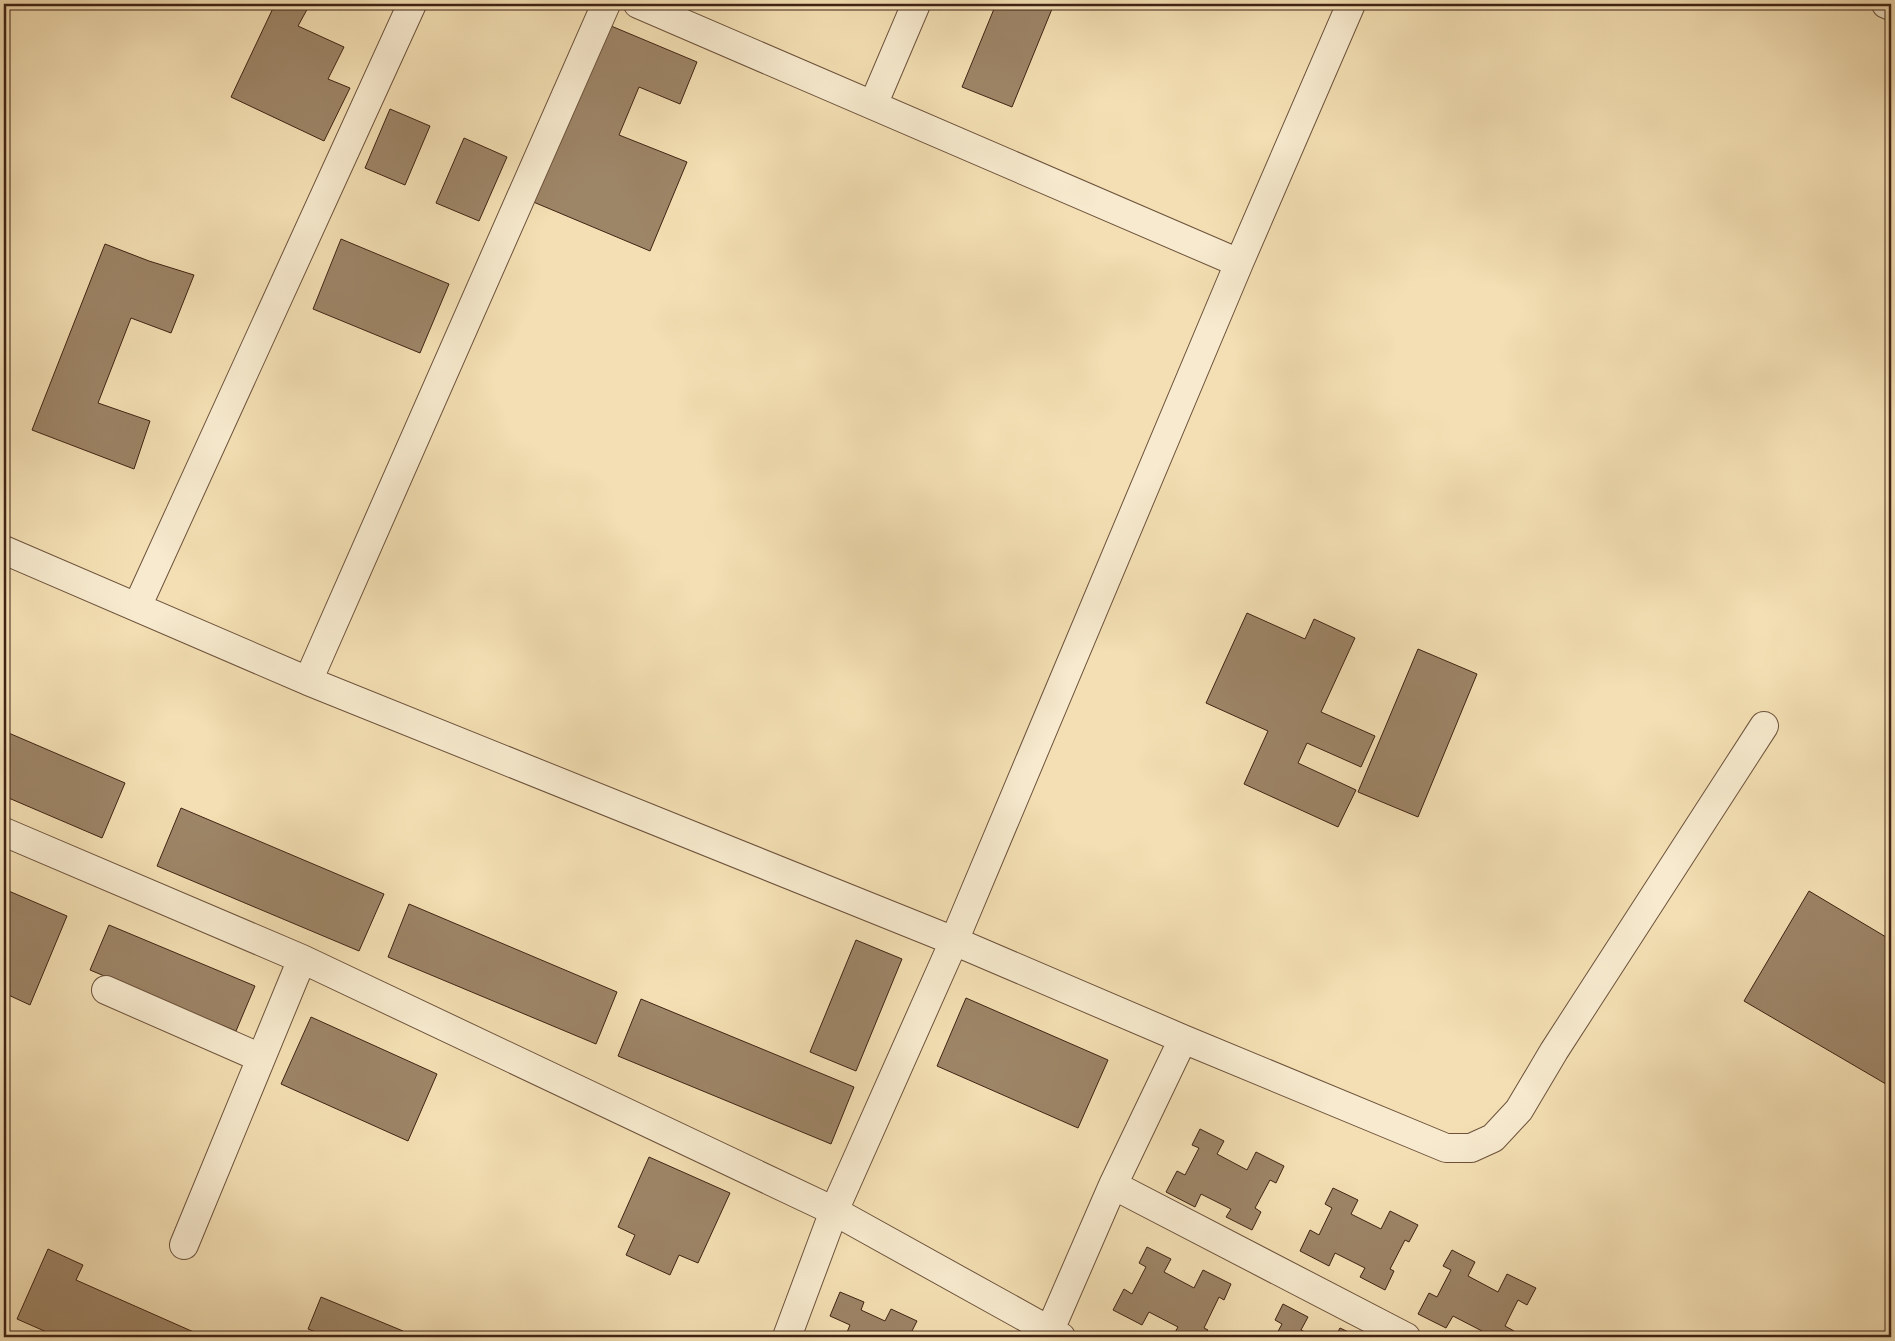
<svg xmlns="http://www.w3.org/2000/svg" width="1895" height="1341" font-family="'Gentium Book Plus',serif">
<rect width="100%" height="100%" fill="#f3dfb3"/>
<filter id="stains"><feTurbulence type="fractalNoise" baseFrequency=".004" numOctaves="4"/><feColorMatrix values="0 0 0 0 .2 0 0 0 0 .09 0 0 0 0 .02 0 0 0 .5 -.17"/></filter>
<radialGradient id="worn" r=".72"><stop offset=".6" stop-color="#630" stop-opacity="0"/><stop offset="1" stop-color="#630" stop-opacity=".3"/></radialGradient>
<path fill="#9d8567" stroke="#402314" d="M275 4H310L298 26 344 47 328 79 350 88 324 141 231 97Z
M996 4H1054L1012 107 962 87Z
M604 23 697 62 680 104 639 87 619 135 687 162 650 251 531 201Z
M390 109 430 126 405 185 365 168Z
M464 138 507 157 479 221 436 203Z
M341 239 449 284 420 353 313 309Z
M105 244 149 261 194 275 171 333 131 318 98 403 150 421 134 469 32 430Z
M1247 613 1305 639 1314 619 1355 638 1321 712 1375 736 1361 767 1307 743 1298 763 1356 790 1338 827 1244 784 1268 731 1206 703Z
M1418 649 1477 674 1418 817 1358 792Z
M4 731 125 783 102 838 4 796Z
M181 808 384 894 359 951 157 866Z
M4 889 67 916 30 1005 4 993Z
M1809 891 1891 940V1087L1744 1001Z
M409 904 617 992 596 1044 388 957Z
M109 925 255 986 236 1031 90 970Z
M856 940 902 959 856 1071 810 1052Z
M966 998 1108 1060 1078 1128 937 1066Z
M641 999 854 1087 831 1144 618 1056Z
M311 1017 437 1074 408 1141 281 1084Z
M1200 1129 1224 1141 1217 1154 1247 1170 1256 1152 1284 1166 1276 1183 1270 1180 1255 1208 1261 1212 1252 1230 1226 1217 1231 1209 1201 1194 1195 1207 1166 1192 1177 1171 1185 1175 1199 1148 1192 1145Z
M649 1157 730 1193 698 1263 679 1255 670 1275 626 1255 635 1235 618 1227Z
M1333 1188 1358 1200 1351 1214 1381 1229 1390 1211 1418 1225 1409 1242 1405 1240 1390 1269 1394 1271 1385 1290 1360 1277 1365 1268 1335 1253 1329 1266 1300 1251 1310 1230 1319 1235 1332 1208 1325 1204Z
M1147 1247 1171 1259 1164 1272 1194 1288 1203 1270 1231 1284 1224 1300 1219 1297 1204 1328 1208 1330 1204 1337H1175L1173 1336 1178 1327 1149 1312 1142 1325 1113 1310 1124 1289 1132 1294 1146 1267 1139 1263Z
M48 1249 83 1265 76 1280 205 1337H58L17 1319Z
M1452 1250 1475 1262 1468 1276 1498 1292 1507 1274 1536 1288 1527 1305 1518 1300 1505 1326 1514 1331 1511 1337H1479L1482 1331 1453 1316 1446 1328 1418 1314 1429 1293 1437 1297 1451 1270 1443 1266Z
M840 1292 864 1302 861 1310 885 1321 891 1309 917 1321 909 1337H845L850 1325 830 1316Z
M321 1297 403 1331 400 1337H329L308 1329Z
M1283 1304 1308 1317 1301 1330 1315 1337H1275L1282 1324 1275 1320Z
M1340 1328 1359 1337H1335Z"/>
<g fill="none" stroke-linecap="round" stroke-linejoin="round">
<g stroke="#6d523c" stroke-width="30">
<path id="minor" d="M638 4 1239 263
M1886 4 1891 6
M873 105 916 4
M4 550 308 681 954 941 1183 1039 1446 1148H1471L1493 1138 1519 1110 1554 1051 1764 726
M137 607 412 4
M308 681 606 4
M4 832 302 959 834 1211 1061 1337
M106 990 261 1058
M1113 1185 1406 1337
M184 1245 302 959
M1050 1330 1113 1185 1183 1039
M787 1337 834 1211 954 941 1239 263 1351 4"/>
</g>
<use href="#minor" stroke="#f7eace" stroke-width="28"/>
</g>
<rect width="1895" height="1341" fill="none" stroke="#f3dfb3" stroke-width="20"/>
<rect x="5" y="5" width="1885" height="1331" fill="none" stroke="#402314" stroke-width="2.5"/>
<rect x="10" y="10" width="1875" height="1321" fill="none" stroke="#402314"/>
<rect width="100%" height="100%" filter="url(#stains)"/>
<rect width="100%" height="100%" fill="url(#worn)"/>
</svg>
